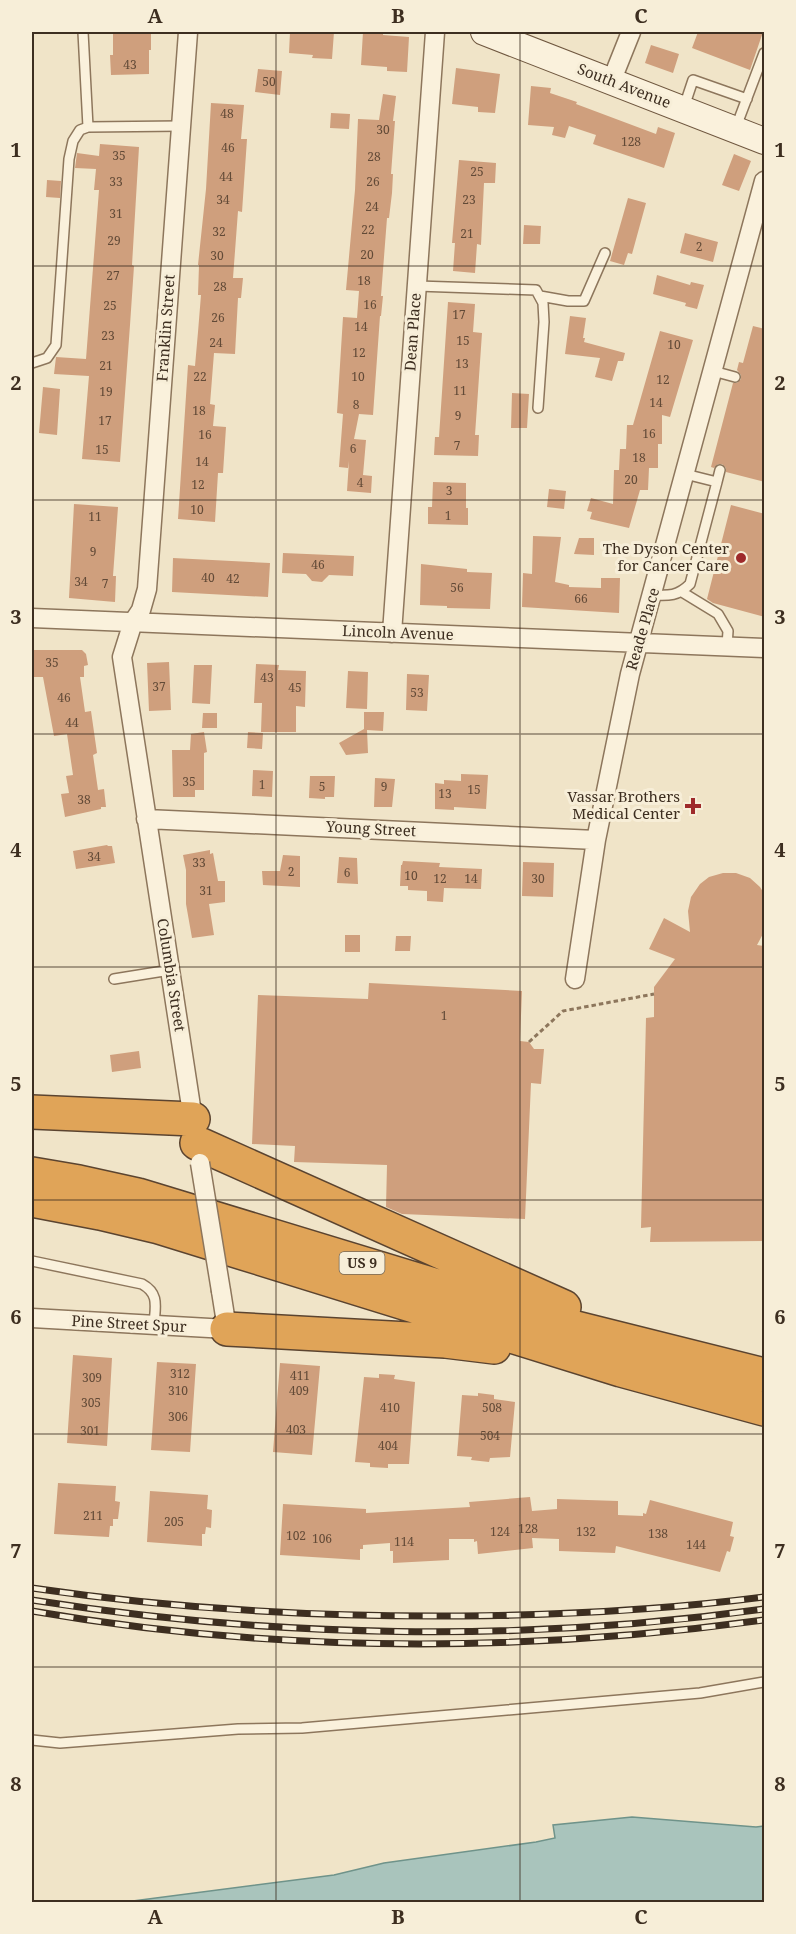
<svg xmlns="http://www.w3.org/2000/svg" width="796" height="1934" font-family="'Noto Serif',serif">
<rect width="100%" height="100%" fill="#f0e4c8"/>
<path fill="#a9c4bc" stroke="#6f938a" stroke-width="1.5" d="M632 1817 756 1827 764 1826V1902H125L334 1875 384 1863 536 1842 555 1838 553 1825Z"/>
<path fill="#cf9f7d" d="M113 32H151V50H149V74L111 75 110 55H113Z
M290 32H334L332 59 312 58 313 55 289 53Z
M363 32H383V35L409 37 407 72 387 71V67L361 65Z
M698 32H763L750 70 692 48Z
M651 45 679 54 673 73 645 63Z
M456 68 500 74 495 113 478 112V107L452 104Z
M258 69 282 71 280 95 255 92Z
M531 86 551 88 550 93 577 102 576 104 656 134 658 127 675 133 664 168 593 144 596 135 569 126 565 138 552 135 554 127 528 125Z
M383 94 396 96 393 121H395L391 174H393L392 193 389 218H387L381 296H383L381 316H380L373 415 359 414 354 439 366 440 363 475 372 476 371 493 347 491 349 461 348 468 339 467 343 414 337 413 343 317 357 318 359 291 346 290 355 190 358 119 379 120Z
M211 103 244 105 241 139H247L242 212 238 211 233 278H243L241 298H238L235 354 214 353 210 404 215 405 213 426 226 427 223 473H218L215 522 178 519 188 365 195 366 198 332 201 295H198L199 265H198L206 189Z
M331 113 350 114 349 129 330 128Z
M100 144 139 147 132 265 134 266 130 325 120 462 82 459 89 376 54 374 56 357 86 359 99 190H94L96 169 75 168 77 153 99 156Z
M734 154 751 161 739 191 722 185Z
M459 160 496 163 495 183H484L481 245 477 244 475 273 453 271 455 243H452Z
M47 180 61 181 60 198 46 197Z
M628 198 646 203 632 254 628 253 624 265 610 261Z
M524 225 541 226 540 244H523Z
M685 233 718 242 713 262 680 253Z
M657 275 690 285 691 282 704 285 697 309 685 306 686 303 653 294Z
M448 302 475 304 473 332 482 333 475 435H479L478 456 434 455 435 437H439Z
M570 316 586 318 583 338H585L584 342 625 353 623 361H618L612 381 595 377 600 358 565 354Z
M753 326 765 329V482L726 472V468L722 464H718L714 468 711 467 733 383H737L741 379V375L737 370 739 362 743 363Z
M660 331 693 340 670 417 662 415V444H658V468H649L648 490H640L629 528 590 519 592 512 587 511 591 498 613 504 614 470H619L620 449H626L627 425H633Z
M43 387 60 389 57 435 39 433Z
M512 393 529 394 527 428H511Z
M433 482 466 483V508H468V525L428 524V507H432Z
M549 489 566 491 564 509 547 507Z
M74 504 118 507 113 576H116L115 602 69 598Z
M731 505 765 514V617L713 603 707 599Z
M533 536 561 537 555 582 569 585V587L601 588V578H620L619 613 522 607 523 573 532 574Z
M579 538H594V555L574 554Z
M283 553 354 556 353 576 329 575 322 582 312 581 306 574 282 573Z
M173 558 270 563 268 597 172 592Z
M421 564 467 569V572L492 573 490 609 447 608V606L420 605Z
M34 650H82L86 654 88 665 84 666V677H80L85 712 91 711 97 753 93 755 98 790 104 789 106 807H101V809L65 817 61 794 69 793 66 776 73 775 67 734 54 736 43 677H32V655H34Z
M169 662 171 710 149 711 147 663Z
M256 664 279 665 278 670 306 671 305 707 296 706V732H261L262 703H254Z
M194 665H212L210 704 192 703Z
M348 671 368 672 367 709 346 708Z
M407 674 429 675 427 711 406 710Z
M364 712H384L383 731 367 730 368 753 346 755 339 743 364 729Z
M203 713H217V728H202Z
M204 732 207 752 204 753V790H195V797H173L172 750H190L191 734Z
M248 732 263 733 262 749 247 748Z
M253 770 273 771 272 797 252 796Z
M461 774 488 775 486 809 454 807V810L435 809V783L444 784V780L461 781Z
M310 776H335L334 797H325V799L309 798Z
M375 778 395 779 392 807H374Z
M107 845 108 846H112L115 863 76 869 73 851Z
M210 850V854L213 853 218 881H225V902L209 904 214 935 192 938 186 904V870L183 855Z
M283 855 300 856V887L263 885 262 871H280Z
M339 857 357 858 358 884 337 883Z
M403 861 440 863 439 867 482 869 481 889 444 888 443 902 427 901V891L408 890V886H400L401 865H402Z
M523 862 554 863 553 897 522 896Z
M723 873H736L750 878 760 887 765 895V930L757 945 765 946V1241L650 1242 651 1227 641 1228 646 1018 654 1017V987L675 959 649 949 664 918 690 932 688 911 691 897 700 884 709 877Z
M345 935H360V952H345Z
M396 936H411L410 951H395Z
M369 983 522 991 520 1041 529 1042 534 1049H544L541 1084 531 1083 525 1219 402 1214 386 1207 387 1165 294 1162 295 1146 252 1144 258 995 368 999Z
M139 1051 141 1068 112 1072 110 1055Z
M73 1355 112 1358 107 1446 67 1443Z
M157 1362 196 1364 190 1452 151 1450Z
M280 1363 320 1366 312 1455 273 1452Z
M379 1374 395 1375 394 1379 415 1382 409 1464H388V1468L370 1467V1463L355 1462 364 1377 379 1378Z
M478 1393 494 1395V1399L515 1402 510 1457 490 1458 489 1462 471 1460 472 1457 457 1456 462 1395 478 1396Z
M58 1483 116 1486 115 1501 120 1502 118 1519H113V1526H110L109 1537 54 1534Z
M150 1491 208 1495 207 1509 212 1510 211 1528 206 1527 205 1534H202V1546L147 1542Z
M530 1497 532 1511 557 1509V1499L618 1501V1515L643 1516V1513L646 1514 650 1500 733 1522 730 1536 734 1537 730 1552 727 1551 720 1572 616 1546 615 1553 559 1551V1539L532 1538 533 1548 478 1554 477 1541 474 1542V1539H449V1560L393 1563V1551H390V1543L363 1545V1549H360V1560L280 1555 283 1504 366 1509V1513L470 1507 469 1502Z"/>
<g fill="none" stroke-linecap="round" stroke-linejoin="round">
<g stroke="#8d765c" stroke-width="12">
<path id="lane" d="M83 32 88 127
M684 107 693 80 747 99
M736 127 764 53
M417 286 536 290 543 303 544 322 538 408
M540 296 568 301H584L605 253
M32 363 47 358 56 345 69 159 73 141 80 130 88 127 181 126
M713 371 735 377
M717 482 720 470
M682 592 718 614 728 631 727 646
M653 595C669 596 678 596 690 584L717 482 685 474
M114 979 170 970
M32 1261 142 1284C160 1294 155 1307 154 1325
M32 1740 60 1743 238 1729 302 1728 700 1693 764 1682"/>
</g>
<g stroke="#8d765c" stroke-width="21">
<path id="street" d="M188 32 147 589 141 610 133 622 122 657 194 1126
M611 82 631 32
M32 618 764 648
M392 633 435 32
M146 819 596 840
M575 979 596 840 630 674 764 181
M32 1318 227 1329 221 1291"/>
</g>
<g stroke="#6f573f" stroke-width="28">
<path id="secondary" d="M484 32 764 141"/>
</g>
<g stroke="#5b4430" stroke-width="36">
<path id="highway" d="M32 1112 193 1119
M197 1143 564 1307
M32 1174 79 1182 138 1195 572 1327 764 1375
M32 1200 100 1213 159 1227 621 1370 764 1409
M227 1329 445 1341 494 1347"/>
</g>
<path stroke="#8d765c" stroke-width="3" stroke-dasharray="4.5 3" stroke-linecap="butt" d="M529 1042 563 1011 654 994"/>
<use href="#lane" stroke="#faf1dc" stroke-width="9"/>
<use href="#street" stroke="#faf1dc" stroke-width="18"/>
<use href="#secondary" stroke="#faf1dc" stroke-width="26"/>
<use href="#highway" stroke="#e0a458" stroke-width="33"/>
<g stroke="#3d2e20" stroke-width="7">
<path id="rail" d="M32 1588C174 1609 317 1617 461 1616 562 1615 664 1610 764 1597
M32 1600C273 1638 522 1643 764 1609
M32 1611C273 1653 522 1653 764 1620"/>
</g>
<use href="#rail" stroke="#f7eed8" stroke-width="4.5" stroke-dasharray="14" stroke-linecap="butt"/>
<g stroke="#8d765c" stroke-width="21" stroke-linecap="butt">
<path id="street-bridge" d="M200 1163 221 1291"/>
</g>
<use href="#street-bridge" stroke="#faf1dc" stroke-width="18"/>
</g>
<path fill="none" stroke="#3d2e20" stroke-width="1.5" stroke-opacity="0.55" d="M276 32V1902M520 32V1902M32 266H764M32 500H764M32 734H764M32 967H764M32 1200H764M32 1434H764M32 1667H764"/>
<g fill="#9e2a2b" stroke="#f7eed8" stroke-width="2">
<circle cx="741" cy="558" r="6"/>
<path d="M690 797h6v6h6v6h-6v6h-6v-6h-6v-6h6z"/>
</g>
<g text-anchor="middle" stroke-width="6" stroke-linejoin="round" paint-order="stroke">
<g font-size="12" fill="#624a37">
<text x="130" y="69">43</text>
<text x="269" y="86">50</text>
<text x="227" y="118">48</text>
<text x="383" y="134">30</text>
<text x="631" y="146">128</text>
<text x="228" y="152">46</text>
<text x="119" y="160">35</text>
<text x="374" y="161">28</text>
<text x="477" y="176">25</text>
<text x="226" y="181">44</text>
<text x="116" y="186">33</text>
<text x="373" y="186">26</text>
<text x="223" y="204">34</text>
<text x="469" y="204">23</text>
<text x="372" y="211">24</text>
<text x="116" y="218">31</text>
<text x="368" y="234">22</text>
<text x="219" y="236">32</text>
<text x="467" y="238">21</text>
<text x="114" y="245">29</text>
<text x="699" y="251">2</text>
<text x="367" y="259">20</text>
<text x="217" y="260">30</text>
<text x="113" y="280">27</text>
<text x="364" y="285">18</text>
<text x="220" y="291">28</text>
<text x="370" y="309">16</text>
<text x="110" y="310">25</text>
<text x="459" y="319">17</text>
<text x="218" y="322">26</text>
<text x="361" y="331">14</text>
<text x="108" y="340">23</text>
<text x="463" y="345">15</text>
<text x="216" y="347">24</text>
<text x="674" y="349">10</text>
<text x="359" y="357">12</text>
<text x="462" y="368">13</text>
<text x="106" y="370">21</text>
<text x="200" y="381">22</text>
<text x="358" y="381">10</text>
<text x="663" y="384">12</text>
<text x="460" y="395">11</text>
<text x="106" y="396">19</text>
<text x="656" y="407">14</text>
<text x="356" y="409">8</text>
<text x="199" y="415">18</text>
<text x="458" y="420">9</text>
<text x="105" y="425">17</text>
<text x="649" y="438">16</text>
<text x="205" y="439">16</text>
<text x="457" y="450">7</text>
<text x="353" y="453">6</text>
<text x="102" y="454">15</text>
<text x="639" y="462">18</text>
<text x="202" y="466">14</text>
<text x="631" y="484">20</text>
<text x="360" y="487">4</text>
<text x="198" y="489">12</text>
<text x="449" y="495">3</text>
<text x="197" y="514">10</text>
<text x="448" y="520">1</text>
<text x="95" y="521">11</text>
<text x="93" y="556">9</text>
<text x="318" y="569">46</text>
<text x="208" y="582">40</text>
<text x="233" y="583">42</text>
<text x="81" y="586">34</text>
<text x="105" y="588">7</text>
<text x="457" y="592">56</text>
<text x="581" y="603">66</text>
<text x="52" y="667">35</text>
<text x="267" y="682">43</text>
<text x="159" y="691">37</text>
<text x="295" y="692">45</text>
<text x="417" y="697">53</text>
<text x="64" y="702">46</text>
<text x="72" y="727">44</text>
<text x="189" y="786">35</text>
<text x="262" y="789">1</text>
<text x="322" y="791">5</text>
<text x="384" y="791">9</text>
<text x="474" y="794">15</text>
<text x="445" y="798">13</text>
<text x="84" y="804">38</text>
<text x="94" y="861">34</text>
<text x="199" y="867">33</text>
<text x="291" y="876">2</text>
<text x="347" y="877">6</text>
<text x="411" y="880">10</text>
<text x="440" y="883">12</text>
<text x="471" y="883">14</text>
<text x="538" y="883">30</text>
<text x="206" y="895">31</text>
<text x="444" y="1020">1</text>
<text x="180" y="1378">312</text>
<text x="300" y="1380">411</text>
<text x="92" y="1382">309</text>
<text x="178" y="1395">310</text>
<text x="299" y="1395">409</text>
<text x="91" y="1407">305</text>
<text x="390" y="1412">410</text>
<text x="492" y="1412">508</text>
<text x="178" y="1421">306</text>
<text x="296" y="1434">403</text>
<text x="90" y="1435">301</text>
<text x="490" y="1440">504</text>
<text x="388" y="1450">404</text>
<text x="93" y="1520">211</text>
<text x="174" y="1526">205</text>
<text x="528" y="1533">128</text>
<text x="500" y="1536">124</text>
<text x="586" y="1536">132</text>
<text x="658" y="1538">138</text>
<text x="296" y="1540">102</text>
<text x="322" y="1543">106</text>
<text x="404" y="1546">114</text>
<text x="696" y="1549">144</text>
</g>
<rect fill="#f7eed8" stroke="#756857" stroke-width="1.5" x="339.5" y="1252" width="45" height="22" rx="4.5"/>
<g font-size="14" font-weight="bold" fill="#3d2e20">
<text x="362" y="1268">US 9</text>
</g>
<g font-size="15" fill="#3d2e20" stroke="#f7eed8">
<text transform="translate(624 86) rotate(21)" y="5">South Avenue</text>
<text transform="translate(166 328) rotate(-86)" y="5">Franklin Street</text>
<text transform="translate(413 332) rotate(-86)" y="5">Dean Place</text>
<text transform="translate(643 629) rotate(-74)" y="5">Reade Place</text>
<text transform="translate(398 633) rotate(2)" y="5">Lincoln Avenue</text>
<text transform="translate(371 829) rotate(3)" y="5">Young Street</text>
<text transform="translate(171 975) rotate(81)" y="5">Columbia Street</text>
<text transform="translate(129 1324) rotate(3)" y="5">Pine Street Spur</text>
</g>
<g font-size="15" fill="#3d2e20" stroke="#f7eed8" text-anchor="end">
<text x="729" y="554">The Dyson Center<tspan x="729" dy="17">for Cancer Care</tspan></text>
<text x="680" y="802">Vassar Brothers<tspan x="680" dy="17">Medical Center</tspan></text>
</g>
</g>
<rect width="796" height="1934" fill="none" stroke="#f7eed8" stroke-width="66"/>
<rect x="33" y="33" width="730" height="1868" fill="none" stroke="#3d2e20" stroke-width="2"/>
<g font-size="20" text-anchor="middle" font-weight="bold" fill="#3d2e20">
<text x="155" y="23">A</text>
<text x="398" y="23">B</text>
<text x="641" y="23">C</text>
<text x="16" y="157">1</text>
<text x="780" y="157">1</text>
<text x="16" y="390">2</text>
<text x="780" y="390">2</text>
<text x="16" y="624">3</text>
<text x="780" y="624">3</text>
<text x="16" y="857">4</text>
<text x="780" y="857">4</text>
<text x="16" y="1091">5</text>
<text x="780" y="1091">5</text>
<text x="16" y="1324">6</text>
<text x="780" y="1324">6</text>
<text x="16" y="1558">7</text>
<text x="780" y="1558">7</text>
<text x="16" y="1791">8</text>
<text x="780" y="1791">8</text>
<text x="155" y="1924">A</text>
<text x="398" y="1924">B</text>
<text x="641" y="1924">C</text>
</g>
</svg>
